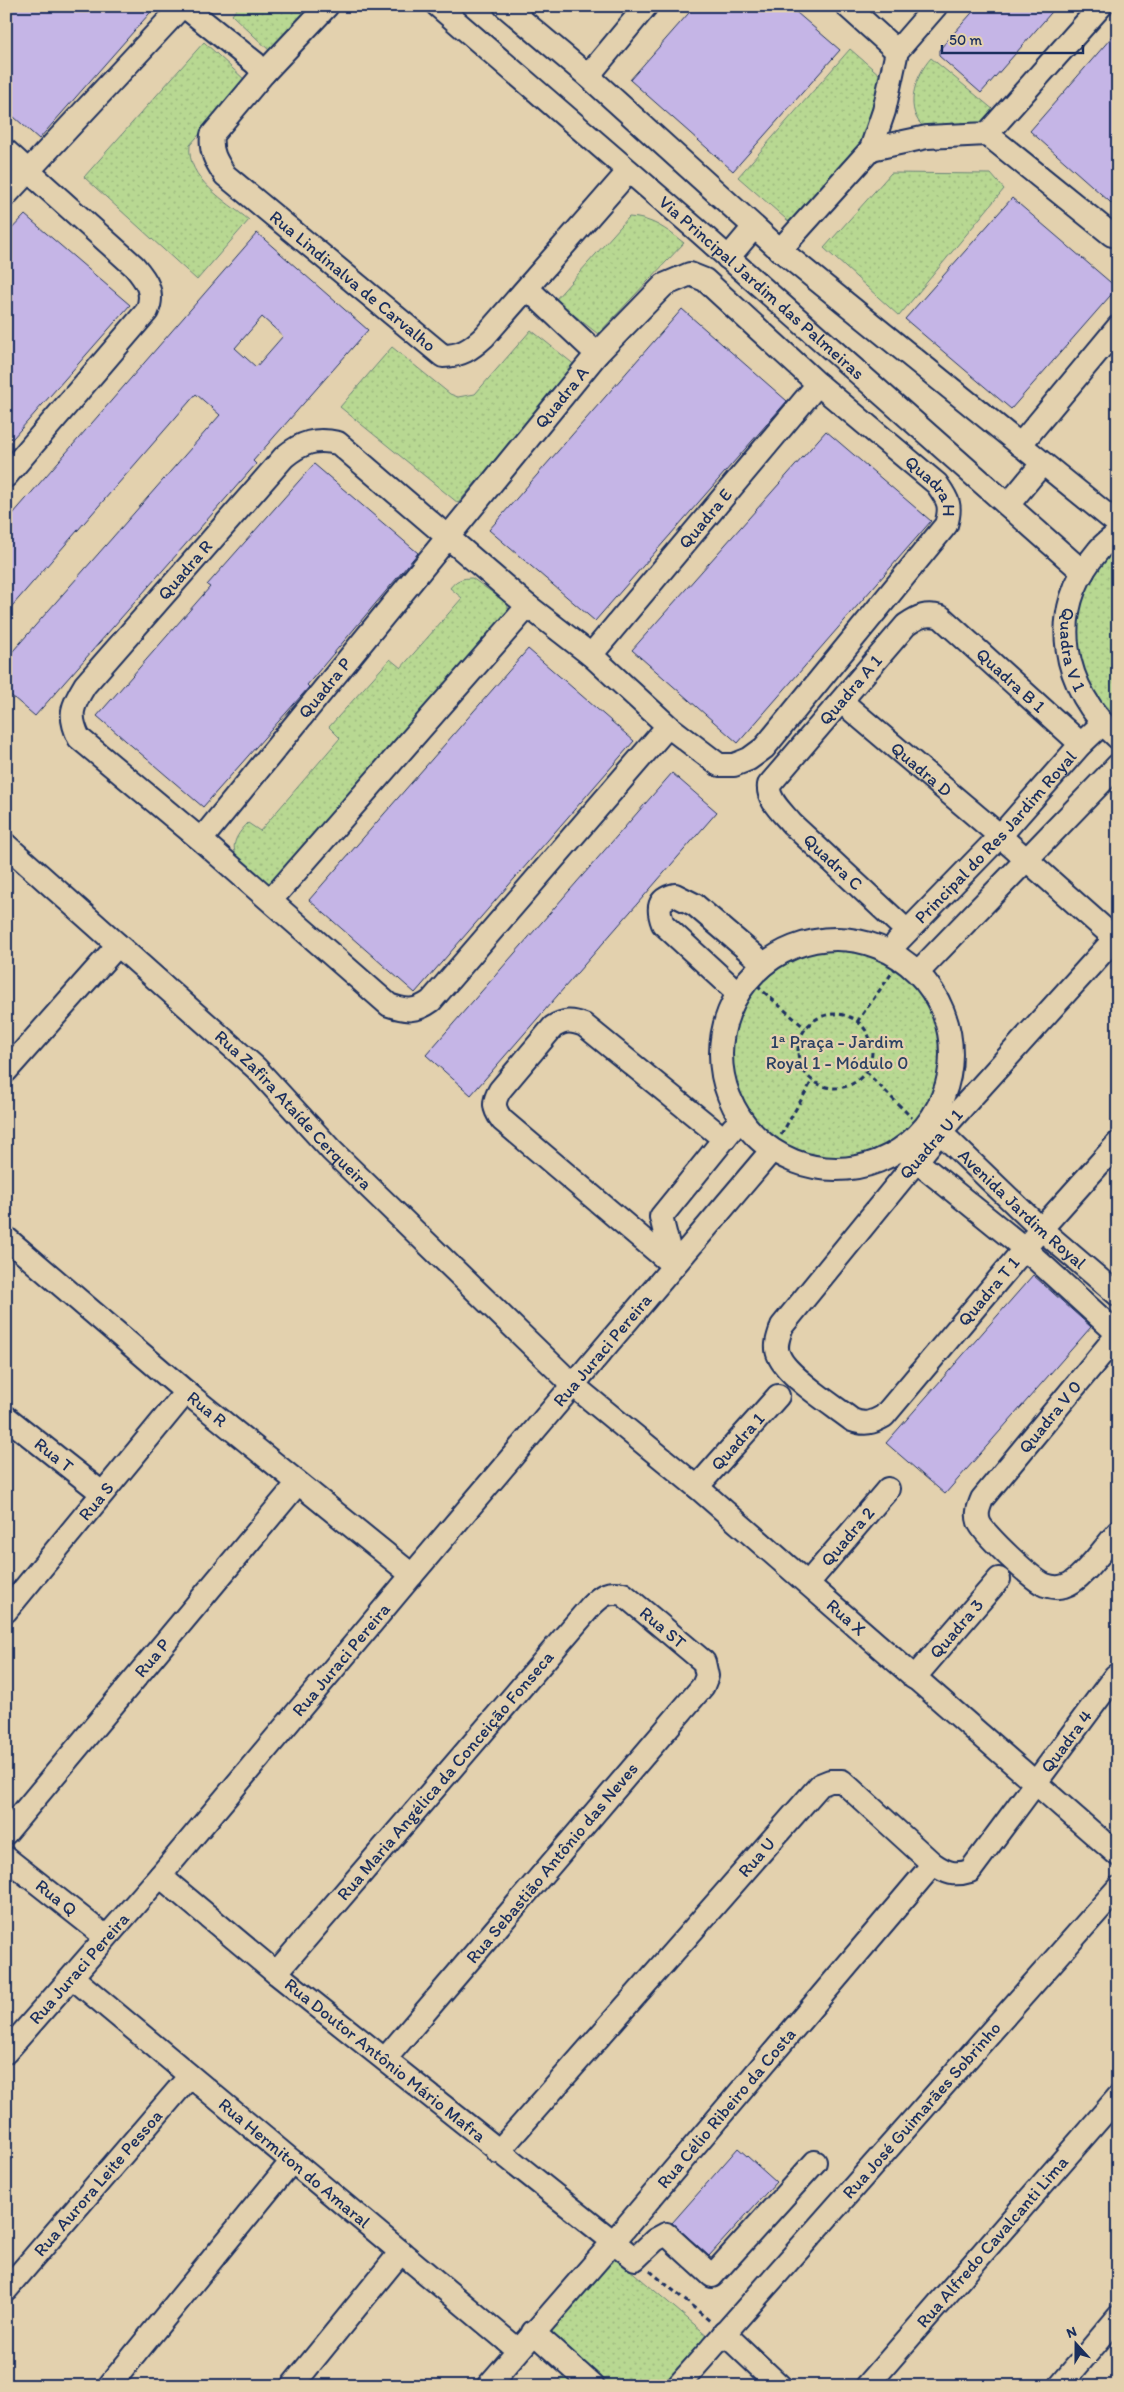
<svg xmlns="http://www.w3.org/2000/svg" width="1124" height="2392" font-family="Itim,sans-serif">
<defs>
<pattern id="park-dots" width="8" height="8" patternUnits="userSpaceOnUse" patternTransform="scale(1.25)"><rect width="8" height="8" fill="#b8d892"/><path d="M2 2h.1M6 6h.1" fill="none" stroke="#9eba80" stroke-width="1.8" stroke-linecap="round"/></pattern>
</defs>
<rect width="100%" height="100%" fill="#e3d1ae"/>
<filter id="ink" filterUnits="userSpaceOnUse"><feTurbulence type="fractalNoise" baseFrequency=".02" numOctaves="2"/><feDisplacementMap in="SourceGraphic" scale="10" xChannelSelector="R" yChannelSelector="G"/><feConvolveMatrix kernelMatrix="1 2 1 2 8 2 1 2 1" color-interpolation-filters="sRGB"/></filter>
<g filter="url(#ink)">
<path fill="#b8d892" stroke="#6a8478" d="M565 2375 577 2386H556Z"/>
<path fill="url(#park-dots)" stroke="#6a8478" d="M239 6H312L272 53 232 15Z
M204 42 246 81 190 145C186 179 226 201 249 220L197 280 84 177Z
M850 49 887 81 877 133 794 226 738 177Z
M931 58 995 111 974 131 926 129C903 112 914 77 931 58Z
M891 173 991 174 1004 189 899 316 824 248Z
M629 217C652 218 666 229 684 243L598 334 555 300Z
M531 330 576 366 458 503 340 407 392 347 450 394 458 397 475 394Z
M1118 544V725C1106 716 1101 704 1093 691 1089 684 1082 675 1080 667 1068 620 1085 577 1118 544Z
M472 578 507 603 509 611 273 885 267 883C243 863 218 853 248 823L260 831 340 738 329 727 390 659 401 668 462 598 450 588C456 580 462 578 472 578Z
M728 1052a109 109 0 1 1 218 0a109 109 0 1 1-218 0Z
M608 2251 708 2336 665 2386H605L540 2330Z"/>
<path fill="#c5b5e6" stroke="#1b2f5e" fill-rule="evenodd" d="M6 6H156L39 139 6 110Z
M695 6H789L840 50 733 171 630 80Z
M978 6H1057L981 93 939 56V50Z
M1118 30V209L1030 131Z
M1012 198 1117 288 1011 409 905 319Z
M25 215 130 305 6 446V235Z
M257 233 368 330 253 461 256 464 35 716 6 691V659L220 415 196 394 6 613V522ZM262 317 283 336 256 367 235 348Z
M682 309 787 401 595 621 489 530Z
M826 431 931 521 738 743 632 650Z
M314 464 418 553 307 685 309 687 203 807 97 716 210 587 207 585Z
M528 649 634 741 415 993 309 900Z
M672 773 717 812 471 1095 426 1055Z
M1033 1275 1091 1327 945 1494 886 1443Z
M738 2148 776 2182 709 2256 672 2223Z"/>
<g fill="none" stroke-linecap="round" stroke-linejoin="round">
<g stroke="#1b2f5e" stroke-width="26">
<g id="minor">
<path d="M184 6 255 63 264 73"/>
<path id="s1" d="M327 6 264 73 212 135C210 152 216 161 225 175L443 356C461 356 471 349 484 337L628 172"/>
<path id="s2" d="M438 6 696 229 1083 572"/>
<path d="M505 6 588 76 780 250 1118 524"/>
<path d="M847 6 897 51"/>
<path d="M588 76 646 6"/>
<path d="M987 134 1112 235 1118 236"/>
<path d="M871 149 927 137 987 134 1101 6"/>
<path d="M6 151 134 266C146 280 155 292 147 311L6 476"/>
<path d="M6 195 182 6"/>
<path d="M780 250 871 149 884 111 897 51 936 6"/>
<path d="M728 258 754 227"/>
<path d="M528 289 597 354"/>
<path d="M1020 445 1118 327"/>
<path d="M1008 505 1042 464"/>
<path id="s3" d="M1118 533C1111 539 1103 544 1098 551 1046 611 1062 689 1118 738"/>
<path id="s4" d="M591 655 818 384"/>
<path id="s5" d="M842 702 1000 836 1118 941"/>
<path id="s6" d="M201 840 597 354 664 285 690 274 705 280 818 384 937 484C948 500 952 505 946 525L764 748 749 759 734 765H719L668 726 591 655 528 606 338 443C316 438 302 442 284 457L85 685C72 706 68 715 79 738L201 840 389 1005C406 1011 416 1012 431 1001L668 726"/>
<path id="s7" d="M6 845 256 1068 332 1151 573 1385 697 1487 1118 1855"/>
<path d="M271 900 528 606"/>
<path id="s8" d="M907 931 792 824C783 813 767 800 769 785L906 625C919 616 926 613 941 617L1081 744"/>
<path id="s9" d="M1118 935 940 1132 782 1326C779 1336 774 1346 779 1356 787 1376 834 1406 852 1420 865 1425 872 1423 884 1416L1041 1229 1118 1143"/>
<circle cx="836" cy="1054" r="115"/>
<path id="s10" d="M897 942 1000 836 1081 744 1102 724"/>
<path d="M918 972 1118 765"/>
<path d="M738 993 663 924C657 908 658 899 675 895L695 905 764 964"/>
<path d="M6 1071 118 945"/>
<path id="s11" d="M932 1119 940 1132 1041 1229 1118 1295"/>
<path d="M904 1151 1025 1249 1118 1334 982 1499C979 1507 976 1513 979 1522 983 1534 1033 1580 1045 1585 1051 1587 1058 1588 1064 1586 1081 1582 1106 1545 1118 1532"/>
<path id="s12" d="M6 1238 186 1392 412 1575"/>
<path d="M673 1265 502 1120C493 1108 493 1102 500 1090L553 1027C564 1020 572 1020 584 1025L724 1139"/>
<path d="M673 1265 661 1217 733 1128"/>
<path id="s13" d="M6 1417 102 1493"/>
<path id="s14" d="M697 1487 778 1396"/>
<path id="s15" d="M808 1583 888 1489"/>
<path id="s16" d="M6 1611 186 1392"/>
<path id="s17" d="M914 1678 999 1579"/>
<path id="s18" d="M6 1833 298 1483"/>
<path id="s19" d="M6 1858 106 1937"/>
<path id="s20" d="M160 1876 276 1973 635 2259 655 2240 666 2234 712 2276 815 2162"/>
<path id="s21" d="M276 1973 591 1606C602 1595 607 1591 623 1594L704 1662 707 1676 703 1686 385 2059"/>
<path id="s22" d="M72 1977 518 2350"/>
<path id="s23" d="M6 2052 160 1876 412 1575 772 1150"/>
<path id="s24" d="M498 2152 820 1785 830 1781H842L933 1864C947 1873 954 1876 970 1871L1115 1676"/>
<path id="s25" d="M6 2290 190 2076"/>
<path d="M533 2332 593 2386"/>
<path d="M724 2333 780 2386"/>
<path d="M109 2386 292 2161"/>
<path d="M292 2386 401 2252"/>
<path id="s26" d="M488 2386 614 2241 933 1864"/>
<path id="s27" d="M678 2386 1118 1888"/>
<path id="s28" d="M867 2386 1118 2097"/>
<path d="M1060 2386 1118 2317"/>
</g>
</g>
<path stroke="#1b2f5e" stroke-width="3" stroke-dasharray="5 4" stroke-linecap="butt" d="M757 986 805 1028
M798 1051a37 37 0 1 1 74 0a37 37 0 1 1-74 0Z
M857 1022 899 963
M866 1072 912 1118
M781 1135 812 1081
M650 2271 710 2321"/>
<use href="#minor" stroke="#e3d1ae" stroke-width="22"/>
</g>
</g>
<g text-anchor="middle" stroke-width="4.5" stroke-linejoin="round" paint-order="stroke">
<g font-size="18" fill="#1b2f5e" stroke="#e3d1ae">
<text dy="6" stroke="none"><textPath href="#s1" startOffset="382">Rua Lindinalva de Carvalho</textPath></text>
<text dy="6" stroke="none"><textPath href="#s2" startOffset="429">Via Principal Jardim das Palmeiras</textPath></text>
<text dy="6" stroke="none"><textPath href="#s6" startOffset="571">Quadra A</textPath></text>
<text dy="6" stroke="none"><textPath href="#s6" startOffset="1075">Quadra H</textPath></text>
<text dy="6" stroke="none"><textPath href="#s4" startOffset="178">Quadra E</textPath></text>
<text transform="translate(185 570) rotate(-49)" y="6">Quadra R</text>
<text dy="6" stroke="none"><textPath href="#s3" startOffset="134">Quadra V 1</textPath></text>
<text dy="6" stroke="none"><textPath href="#s8" startOffset="546">Quadra B 1</textPath></text>
<text dy="6" stroke="none"><textPath href="#s6" startOffset="196">Quadra P</textPath></text>
<text dy="6" stroke="none"><textPath href="#s8" startOffset="329">Quadra A 1</textPath></text>
<text dy="6" stroke="none"><textPath href="#s5" startOffset="104">Quadra D</textPath></text>
<text dy="6" stroke="none"><textPath href="#s10" startOffset="144">Principal do Res Jardim Royal</textPath></text>
<text transform="translate(833 862) rotate(43)" y="6">Quadra C</text>
<text dy="6" stroke="none"><textPath href="#s7" startOffset="391">Rua Zafira Ataíde Cerqueira</textPath></text>
<text transform="translate(931 1144) rotate(-49)" y="6">Quadra U 1</text>
<text dy="6" stroke="none"><textPath href="#s11" startOffset="128">Avenida Jardim Royal</textPath></text>
<text dy="6" stroke="none"><textPath href="#s9" startOffset="841">Quadra T 1</textPath></text>
<text dy="6" stroke="none"><textPath href="#s23" startOffset="921">Rua Juraci Pereira</textPath></text>
<text dy="6" stroke="none"><textPath href="#s12" startOffset="264">Rua R</textPath></text>
<text transform="translate(1050 1417) rotate(-51)" y="6">Quadra V 0</text>
<text dy="6" stroke="none"><textPath href="#s14" startOffset="61">Quadra 1</textPath></text>
<text dy="6" stroke="none"><textPath href="#s13" startOffset="61">Rua T</textPath></text>
<text dy="6" stroke="none"><textPath href="#s16" startOffset="142">Rua S</textPath></text>
<text dy="6" stroke="none"><textPath href="#s15" startOffset="61">Quadra 2</textPath></text>
<text dy="6" stroke="none"><textPath href="#s7" startOffset="1142">Rua X</textPath></text>
<text dy="6" stroke="none"><textPath href="#s21" startOffset="572">Rua ST</textPath></text>
<text dy="6" stroke="none"><textPath href="#s17" startOffset="65">Quadra 3</textPath></text>
<text dy="6" stroke="none"><textPath href="#s18" startOffset="228">Rua P</textPath></text>
<text dy="6" stroke="none"><textPath href="#s23" startOffset="516">Rua Juraci Pereira</textPath></text>
<text dy="6" stroke="none"><textPath href="#s24" startOffset="835">Quadra 4</textPath></text>
<text dy="6" stroke="none"><textPath href="#s21" startOffset="260">Rua Maria Angélica da Conceição Fonseca</textPath></text>
<text dy="6" stroke="none"><textPath href="#s24" startOffset="392">Rua U</textPath></text>
<text transform="translate(552 1863) rotate(-50)" y="6">Rua Sebastião Antônio das Neves</text>
<text dy="6" stroke="none"><textPath href="#s19" startOffset="64">Rua Q</textPath></text>
<text dy="6" stroke="none"><textPath href="#s23" startOffset="111">Rua Juraci Pereira</textPath></text>
<text dy="6" stroke="none"><textPath href="#s20" startOffset="291">Rua Doutor Antônio Mário Mafra</textPath></text>
<text dy="6" stroke="none"><textPath href="#s26" startOffset="366">Rua Célio Ribeiro da Costa</textPath></text>
<text dy="6" stroke="none"><textPath href="#s27" startOffset="368">Rua José Guimarães Sobrinho</textPath></text>
<text dy="6" stroke="none"><textPath href="#s22" startOffset="290">Rua Hermiton do Amaral</textPath></text>
<text dy="6" stroke="none"><textPath href="#s25" startOffset="141">Rua Aurora Leite Pessoa</textPath></text>
<text dy="6" stroke="none"><textPath href="#s28" startOffset="191">Rua Alfredo Cavalcanti Lima</textPath></text>
</g>
<g font-size="18" fill="#2b4063" stroke="#e3d1ae">
<text x="837" y="1048">1ª Praça - Jardim<tspan x="837" dy="21">Royal 1 - Módulo 0</tspan></text>
</g>
</g>
<rect width="1124" height="2392" fill="none" stroke="#e3d1ae" stroke-width="25"/>
<rect x="12" y="12" width="1099" height="2367" fill="none" stroke="#1b2f5e" stroke-width="2" filter="url(#ink)"/>
<g transform="translate(1076 2344) rotate(339)" stroke="#e3d1ae" stroke-width="4" paint-order="stroke">
<path d="M0-4L9 19L0 12L-9 19Z" fill="#1b2f5e"/>
<text y="-8" font-size="14" font-weight="bold" text-anchor="middle" fill="#1b2f5e">N</text>
</g>
<path d="M942 45v8h141v-8" fill="none" stroke="#1b2f5e" stroke-width="2.5"/>
<text x="949" y="45" font-size="15" fill="#1b2f5e" stroke="#e3d1ae" stroke-width="4" paint-order="stroke">50 m</text>
</svg>
